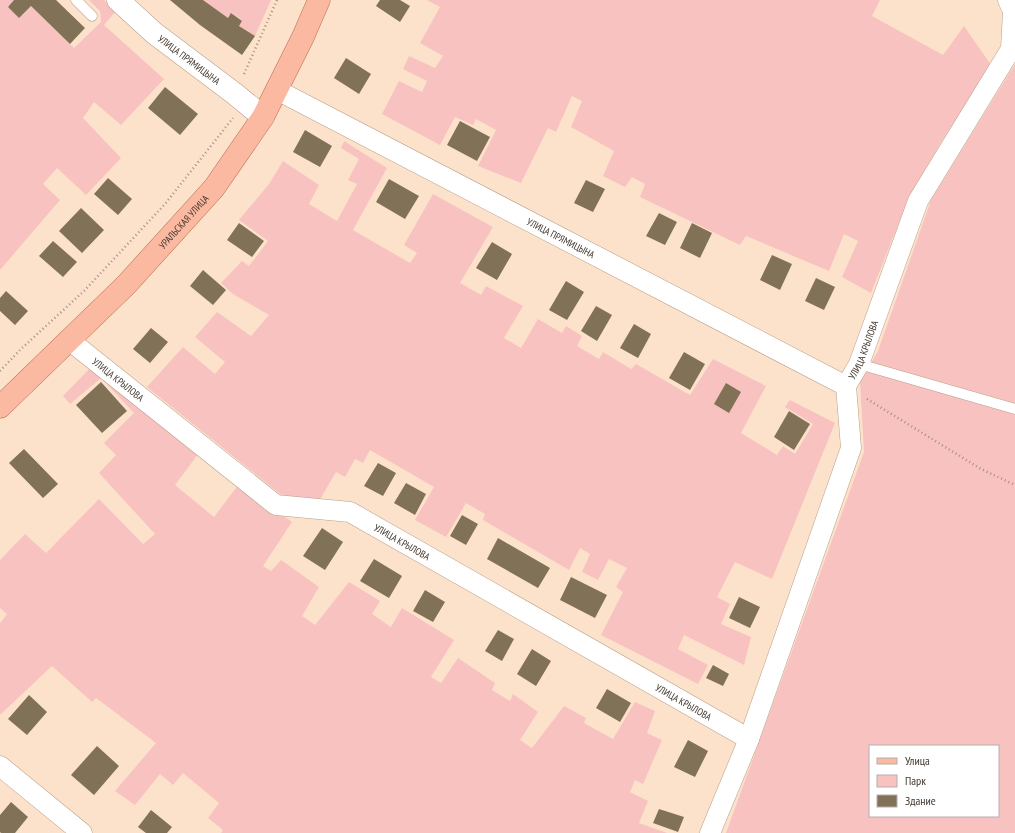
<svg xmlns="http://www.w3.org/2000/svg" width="1015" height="833" font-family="'PT Sans Narrow',sans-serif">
<rect width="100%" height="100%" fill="#fde2cb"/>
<path fill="#f8c2c0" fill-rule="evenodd" d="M0 0H14L8 7 19 18 31 6 74 48 101 22 100 11 89 0H104L116 11 104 25 164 79 121 125 94 102 83 118 121 158 86 195 57 168 43 184 60 200 0 270Z
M203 0H271L255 36 239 26 242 21 232 13 228 18Z
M427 0H880L872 16 943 55 964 26 991 65 940 144 917 183 900 220 871 293 842 277 858 241 844 234 829 271 746 236 740 245 640 197 645 184 632 177 625 187 603 176 614 151 571 127 582 101 572 96 556 132 548 128 521 183 478 166 496 130 476 119 473 125 455 117 440 145 382 114 399 81 422 92 427 81 403 69 409 56 435 68 443 56 420 43 440 7Z
M1015 64V833H726L864 452 860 382 878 351 931 200ZM870 746H998V816H870Z
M344 141 387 168 353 230 410 263 417 253 404 245 433 194 493 227 460 283 481 295 486 286 523 306 504 338 521 348 538 319 562 333 566 326 582 336 577 346 599 359 603 352 631 369 636 364 690 395 713 359 766 386 741 433 777 455 783 446 795 454 813 424 785 407 790 400 835 423 772 579 735 562 717 597 730 604 721 624 751 637 744 665 684 635 678 649 708 665 698 684 601 635 623 592 616 587 627 568 609 559 598 580 582 572 590 554 580 548 569 570 483 520 485 514 466 503 446 537 415 520 434 487 370 450 363 463 355 459 345 477 336 472 319 501 284 497 147 387 183 347 215 374 225 362 195 337 217 312 251 336 269 315 233 294 221 283 242 261 249 266 268 241 239 220 269 184 283 161 319 185 309 204 337 221 357 184 348 180 359 159 341 148Z
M93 365 199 453 175 485 214 517 239 484 292 522 263 566 271 571 281 560 319 587 302 616 315 625 349 582 380 601 372 614 391 627 402 608 454 640 431 677 441 683 458 658 495 683 492 690 510 701 513 694 538 712 520 740 532 748 564 706 586 718 584 723 613 739 635 702 655 711 647 733 662 740 643 784 635 780 630 792 648 801 639 823 667 833H221L223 830 208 818 219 803 183 773 173 785 160 774 135 805 115 791 156 743 96 698 92 702 52 666 1 714H0V623L7 614 0 608V560L25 534 46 553 99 499 143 544 155 534 99 473 116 455 104 443 134 413 101 378 70 404 63 396Z"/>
<path fill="#807157" d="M14 0H56L85 28 70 44 31 6 19 18 8 7Z
M170 0H203L228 18 231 13 242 21 239 26 255 36 242 55 200 25Z
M380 0H400L410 6 400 22 376 6Z
M346 58 371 74 359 94 334 78Z
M165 87 198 114 180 135 148 108Z
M460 121 490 137 477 161 447 145Z
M305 130 332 146 320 167 293 152Z
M108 178 132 199 118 215 94 194Z
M389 179 419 196 405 219 376 202Z
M586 180 605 189 593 212 574 203Z
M81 208 104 230 82 253 59 231Z
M659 213 677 222 665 245 646 236Z
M239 223 264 241 252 257 227 240Z
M692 223 712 233 700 258 680 248Z
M53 241 77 262 63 277 39 256Z
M492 242 512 254 497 280 476 268Z
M772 255 792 264 780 290 760 280Z
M203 270 226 290 213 305 190 286Z
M816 278 835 287 824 310 805 301Z
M566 281 584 292 567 320 549 310Z
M6 291 28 311 15 325 0 311V298Z
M596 306 612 315 597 341 581 331Z
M634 324 651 334 638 358 620 348Z
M151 328 168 342 150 363 133 349Z
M684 352 705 364 690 390 669 378Z
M101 382 127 411 102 433 76 405Z
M726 383 741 392 729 413 714 404Z
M789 411 810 424 794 450 774 437Z
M24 449 58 484 43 498 9 463Z
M378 463 396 473 383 496 364 486Z
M406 483 426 494 415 515 394 503Z
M462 515 478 524 466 545 450 536Z
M322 528 343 542 325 570 303 556Z
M498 538 550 568 538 588 487 559Z
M374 559 402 576 389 598 360 581Z
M571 577 607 595 595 618 560 600Z
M425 590 445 602 433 622 413 611Z
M739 597 760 607 750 628 729 618Z
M498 630 514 639 502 661 485 651Z
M532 649 551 661 536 686 517 674Z
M713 665 729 674 723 686 706 678Z
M607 689 631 703 620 722 596 708Z
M29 695 47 712 27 735 8 719Z
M688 740 708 751 695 777 674 767Z
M97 746 119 766 94 795 71 775Z
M11 802 28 817 15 833H1L0 832V815Z
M659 809 684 817 678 832 653 823Z
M151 810 172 827 167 833H146L138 827Z"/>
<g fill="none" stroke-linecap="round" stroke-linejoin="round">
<g stroke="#b89f89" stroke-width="11">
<path id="lane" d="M76 0 92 16
M859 364 1015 409"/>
</g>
<g stroke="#b89f89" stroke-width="21">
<g id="street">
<path id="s1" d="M277 90 846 386"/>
<path id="s2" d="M69 340 276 505 350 512 749 739 851 448 846 386 859 364 918 201 1011 49 1013 11 1008 0"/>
<path d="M0 766 82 833"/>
<path d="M710 833 749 739"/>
</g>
</g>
<g stroke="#b89f89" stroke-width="23">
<g id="secondary">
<path id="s3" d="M118 0 154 33 235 94 263 117"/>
</g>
</g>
<g stroke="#b96e50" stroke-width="23">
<g id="primary">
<path id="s4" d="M0 407 126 285 214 188 263 117 303 37 319 0"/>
</g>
</g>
<path stroke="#a39080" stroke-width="2.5" stroke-dasharray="1 3" stroke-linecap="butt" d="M244 74 277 0
M0 371 21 349 84 291 165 204 233 118
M867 399 981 469 1015 485"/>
<use href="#lane" stroke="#fff" stroke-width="10"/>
<use href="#street" stroke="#fff" stroke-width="20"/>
<use href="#secondary" stroke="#fff" stroke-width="22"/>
<use href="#primary" stroke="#fbb9a1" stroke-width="22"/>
</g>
<g text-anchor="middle" stroke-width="4" stroke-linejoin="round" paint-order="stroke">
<g font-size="10" fill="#43382f" stroke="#fff">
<text dy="4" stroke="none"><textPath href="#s3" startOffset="93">УЛИЦА ПРЯМИЦЫНА</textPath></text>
<text dy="4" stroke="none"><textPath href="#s4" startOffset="261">УРАЛЬСКАЯ УЛИЦА</textPath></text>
<text dy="4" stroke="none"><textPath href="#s1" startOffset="320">УЛИЦА ПРЯМИЦЫНА</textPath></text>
<text dy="4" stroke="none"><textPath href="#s2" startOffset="1209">УЛИЦА КРЫЛОВА</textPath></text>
<text dy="4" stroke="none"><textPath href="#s2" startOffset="63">УЛИЦА КРЫЛОВА</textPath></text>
<text dy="4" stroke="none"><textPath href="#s2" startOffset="399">УЛИЦА КРЫЛОВА</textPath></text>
<text dy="4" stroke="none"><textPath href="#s2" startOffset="723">УЛИЦА КРЫЛОВА</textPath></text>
</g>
</g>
<rect x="869" y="745" width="130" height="72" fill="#ffffff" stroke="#b4afac"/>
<rect x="877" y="758" width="20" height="6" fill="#fbb9a1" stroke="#b4afac"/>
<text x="905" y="765" font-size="12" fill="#43382f">Улица</text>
<rect x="877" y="775" width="20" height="12" fill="#f8c2c0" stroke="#b4afac"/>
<text x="905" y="785" font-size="12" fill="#43382f">Парк</text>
<rect x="877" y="795" width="20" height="12" fill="#807157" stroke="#b4afac"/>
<text x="905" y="805" font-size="12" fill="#43382f">Здание</text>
</svg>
